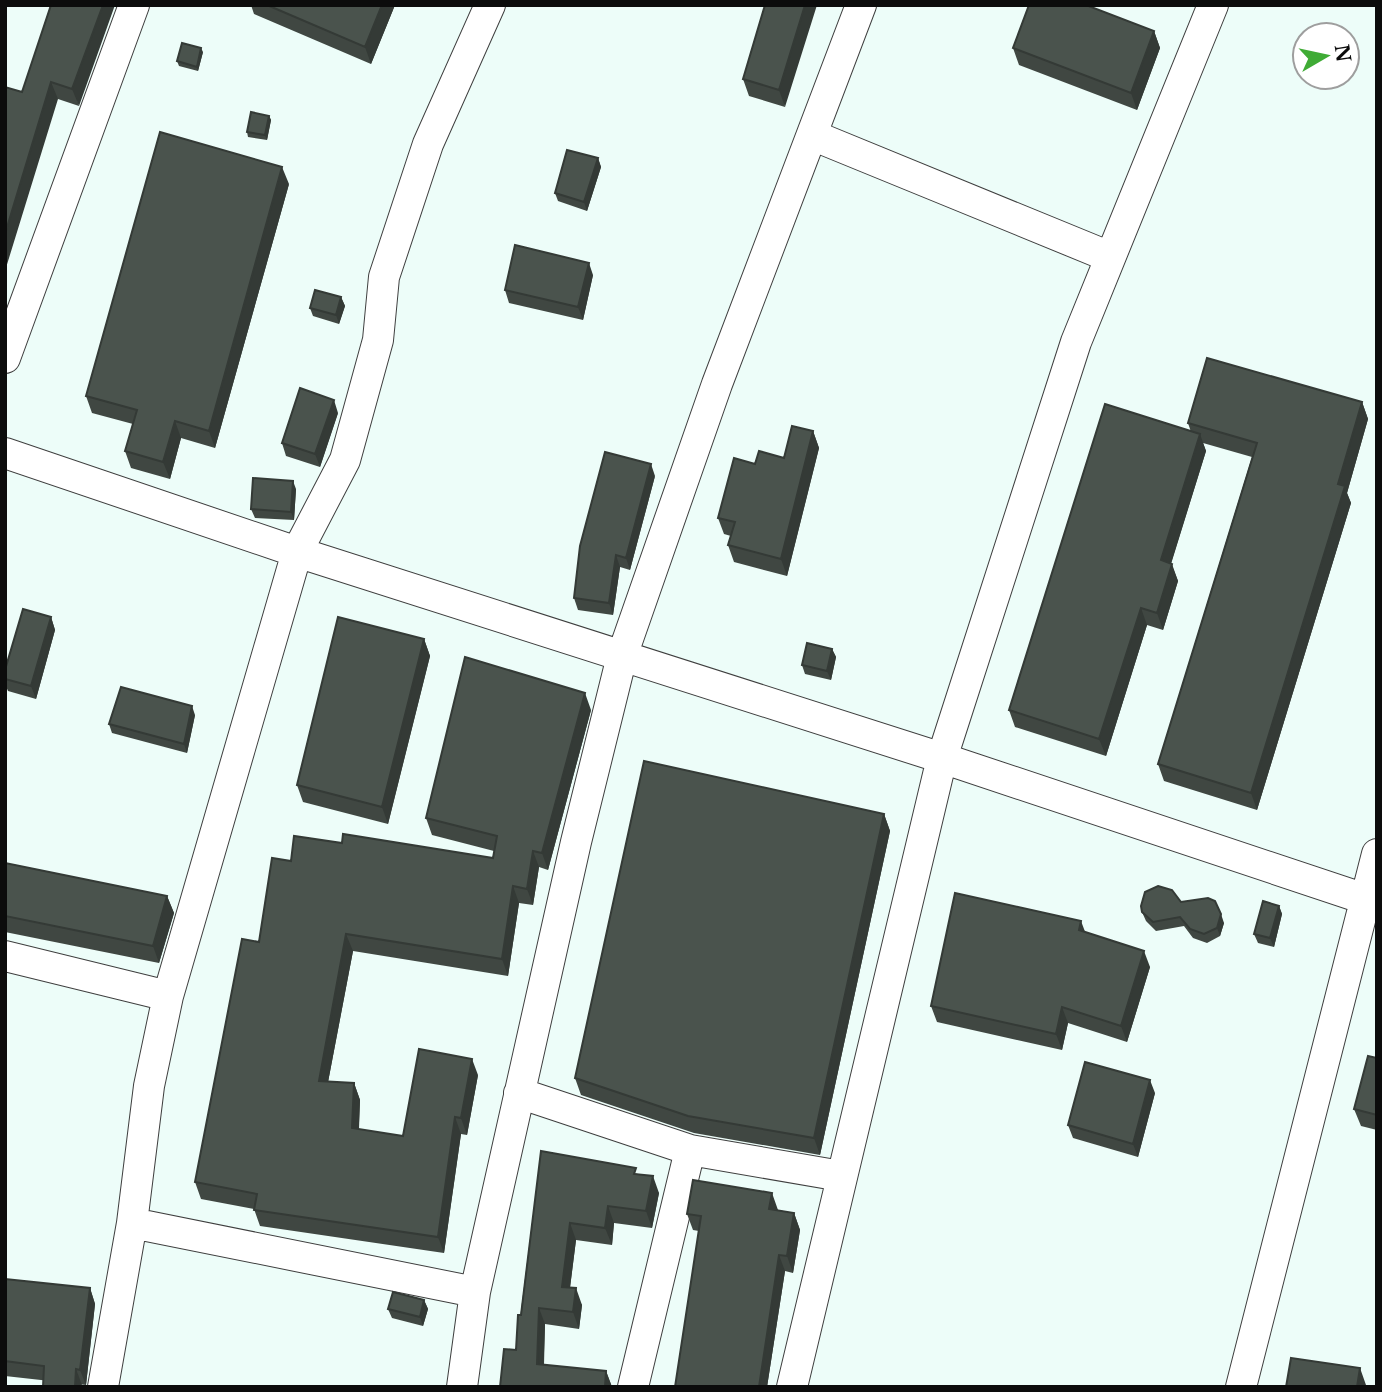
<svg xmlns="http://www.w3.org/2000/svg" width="1382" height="1392" font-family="'Libre Baskerville',serif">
<rect width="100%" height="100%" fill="#edfdf9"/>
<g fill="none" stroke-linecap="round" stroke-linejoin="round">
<g stroke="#3f3f3f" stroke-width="32">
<path id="minor" d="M812 135 1110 257
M5 358 134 5
M5 453 297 552 942 758 1377 903
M5 956 168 996
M519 1093 690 1150 841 1176
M132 1223 475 1292
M103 1387 132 1223 149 1086 168 996 297 552 345 460 378 340 384 277 428 144 490 5
M462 1387 475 1292 576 842 622 656 717 384 861 5
M633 1387 690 1150
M792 1387 942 758 1076 342 1213 5
M1241 1387 1377 854"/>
</g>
<use href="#minor" stroke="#fff" stroke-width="30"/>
</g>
<path fill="#404742" d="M51 5 79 106 58 99 22 92Z
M251 5H395L371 64 254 14Z
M765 5 785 107 749 96 743 79Z
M1154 31 1160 48 1137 110 1019 65 1013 48Z
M203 52 198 71 179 66 177 61Z
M269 116 271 120 267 140 248 137 247 132Z
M598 158 601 167 587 211 558 201 555 193Z
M289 184 215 448 181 438 170 479 131 468 125 451 133 424 92 413 86 396Z
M593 275 583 320 509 303 505 290Z
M341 297 345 306 339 324 313 316 310 308Z
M1362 402 1368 419 1347 493 1351 503 1257 810 1164 781 1158 764 1252 457 1203 443 1206 451 1171 563 1178 581 1163 630 1147 625 1106 756 1015 727 1009 710 1191 432 1188 423Z
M338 413 320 467 286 456 282 443Z
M813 431 819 448 787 576 734 562 728 545 731 536 724 534 718 518 755 464 784 458Z
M655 476 630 570 620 567 613 615 578 610 574 598Z
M296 489 294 520 255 518 251 509Z
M51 617 55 630 36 699 8 691 5 684V670Z
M424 639 430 656 388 824 303 802 297 785Z
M832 649 836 657 831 680 805 674 802 665Z
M591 710 548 870 539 867 533 905 519 903 508 976 353 951 328 1082 354 1083 360 1100 359 1129 403 1136 478 1075 467 1135 461 1134 444 1253 260 1226 254 1209 201 1199 195 1182 259 942 291 861 342 843 493 858 494 851 432 835 426 818Z
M195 715 187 753 112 733 109 724Z
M884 814 890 831 820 1155 694 1133 581 1095 575 1078Z
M5 863 167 896 174 913 159 963 5 932Z
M1181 902 1224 923 1220 936 1207 943 1193 938 1184 926 1156 931 1146 921 1142 912Z
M1279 906 1282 914 1274 947 1258 943 1254 934Z
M1085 932 1150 967 1127 1042 1068 1023 1062 1050 937 1022 931 1006Z
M1377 1058V1130L1361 1126 1354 1109Z
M1155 1093 1138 1157 1073 1138 1068 1125Z
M541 1151 638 1174 659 1193 652 1228 614 1223 612 1245 576 1240 570 1288 582 1305 579 1329 545 1324 544 1365 606 1371 612 1387H500L516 1350Z
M778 1210 794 1213 800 1230 793 1273 785 1271 767 1387H675L699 1231 693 1230 687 1214Z
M5 1279 90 1288 95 1304 86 1385 5 1376Z
M424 1300 428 1309 423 1326 392 1318 388 1309Z"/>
<path fill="#343a36" d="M103 5H115L79 106 72 89Z
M382 5H395L371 64 365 47Z
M805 5H817L785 107 779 90Z
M1154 31 1160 48 1137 110 1131 93Z
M201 48 203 52 198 71 197 67Z
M51 82 58 99 5 271V234Z
M269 116 271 120 267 140 265 135Z
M598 158 601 167 587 211 584 202Z
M282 167 289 184 215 448 209 431Z
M589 263 593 275 583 320 578 307Z
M341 297 345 306 339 324 336 315Z
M334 400 338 413 320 467 315 454Z
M1362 402 1368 419 1347 493 1351 503 1257 810 1251 793Z
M175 421 181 438 170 479 163 462Z
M813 431 819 448 787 576 781 559Z
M1200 434 1206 451 1167 577 1161 560Z
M651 464 655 476 630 570 626 558Z
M293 481 296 489 294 520 291 512Z
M616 555 620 567 613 615 609 603Z
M1172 564 1178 581 1163 630 1157 613Z
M1141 608 1147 625 1106 756 1099 739Z
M51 617 55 630 36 699 31 686Z
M424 639 430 656 388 824 382 807Z
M832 649 836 657 831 680 827 671Z
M585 693 591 710 548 870 542 853Z
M192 706 195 715 187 753 184 744Z
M884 814 890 831 820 1155 814 1138Z
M533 851 539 867 533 905 527 889Z
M513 886 519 903 508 976 502 959Z
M167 896 174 913 159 963 153 946Z
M1279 906 1282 914 1274 947 1270 938Z
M1221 914 1224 923 1220 936 1217 928Z
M1081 921 1087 937 1079 930Z
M346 934 353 951 325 1098 319 1081Z
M1144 951 1150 967 1127 1042 1121 1026Z
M1062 1007 1068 1023 1062 1050 1056 1034Z
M472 1059 478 1075 467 1135 461 1118Z
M1150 1080 1155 1093 1138 1157 1133 1144Z
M354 1083 360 1100 358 1145 352 1128Z
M455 1117 461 1134 444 1253 438 1237Z
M653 1176 659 1193 652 1228 646 1211Z
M772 1193 778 1210 775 1225 769 1209Z
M608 1206 614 1223 612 1245 605 1228Z
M794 1213 800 1230 793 1273 787 1256Z
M570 1223 576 1240 568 1303 562 1287Z
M779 1255 785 1271 767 1387H759Z
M90 1288 95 1304 86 1385 80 1370Z
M576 1288 582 1305 579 1329 573 1312Z
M424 1300 428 1309 423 1326 420 1317Z
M539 1308 545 1324 543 1381 537 1364Z
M1360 1368 1366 1385V1387H1357Z
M76 1369 82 1385V1387H75Z
M606 1371 612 1387H605Z"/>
<path fill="#4a534d" stroke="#343a36" stroke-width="2" d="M51 5H103L72 89 51 82 5 234V87L22 92Z
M267 5H382L365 47Z
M765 5H805L779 90 743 79Z
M1029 5H1086L1154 31 1131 93 1013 48Z
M182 43 201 48 197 67 177 61Z
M251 112 269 116 265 135 247 132Z
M160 132 282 167 209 431 175 421 163 462 125 451 137 410 86 396Z
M567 150 598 158 584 202 555 193Z
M515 245 589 263 578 307 505 290Z
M315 290 341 297 336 315 310 308Z
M1207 358 1362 402 1338 484 1345 486 1251 793 1158 764 1257 443 1188 423Z
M300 388 334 400 315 454 282 443Z
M1105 404 1200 434 1161 560 1172 564 1157 613 1141 608 1099 739 1009 710Z
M792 426 813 431 781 559 728 545 735 522 718 518 734 458 755 464 759 451 784 458Z
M605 452 651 464 626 558 616 555 609 603 574 598 580 546Z
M253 478 293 481 291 512 251 509Z
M23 609 51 617 31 686 5 679V670Z
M338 617 424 639 382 807 297 785Z
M807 643 832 649 827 671 802 665Z
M465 657 585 693 542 853 533 851 527 889 513 886 502 959 346 934 319 1081 354 1083 352 1128 403 1136 419 1049 472 1059 461 1118 455 1117 438 1237 254 1210 257 1194 195 1182 242 939 259 942 272 858 291 861 294 836 342 843 343 834 493 858 497 836 426 818Z
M121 687 192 706 184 744 109 724Z
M644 761 884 814 814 1138 688 1116 575 1078Z
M5 863 167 896 153 946 5 916Z
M1158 886 1172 890 1181 902 1208 898 1215 901 1221 914 1217 928 1204 934 1190 929 1180 917 1153 922 1142 912 1141 906 1145 892Z
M955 893 1081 921 1079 930 1144 951 1121 1026 1062 1007 1056 1034 931 1006Z
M1263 901 1279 906 1270 938 1254 934Z
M1368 1056 1377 1058V1115L1354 1109Z
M1085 1062 1150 1080 1133 1144 1068 1125Z
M541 1151 636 1168 634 1174 653 1176 646 1211 608 1206 605 1228 570 1223 562 1287 576 1288 573 1312 539 1308 537 1364 606 1371 605 1387H500L504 1349 516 1350 518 1315H521Z
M693 1180 772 1193 769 1209 794 1213 787 1256 779 1255 759 1387H675L701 1216 687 1214Z
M5 1279 90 1288 80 1370 76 1369 75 1387H43L44 1366 5 1361Z
M393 1292 424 1300 420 1317 388 1309Z
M1291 1358 1360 1368 1357 1387H1286Z"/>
<rect width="1382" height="1392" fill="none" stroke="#0c0c0c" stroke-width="14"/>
<g transform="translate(1326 56) rotate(81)"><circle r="33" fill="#ffffff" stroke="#9e9e9e" stroke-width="2"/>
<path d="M0-5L12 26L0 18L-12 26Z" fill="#3fab35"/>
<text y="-10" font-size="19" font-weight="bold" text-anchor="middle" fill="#0c0c0c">N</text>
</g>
</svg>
